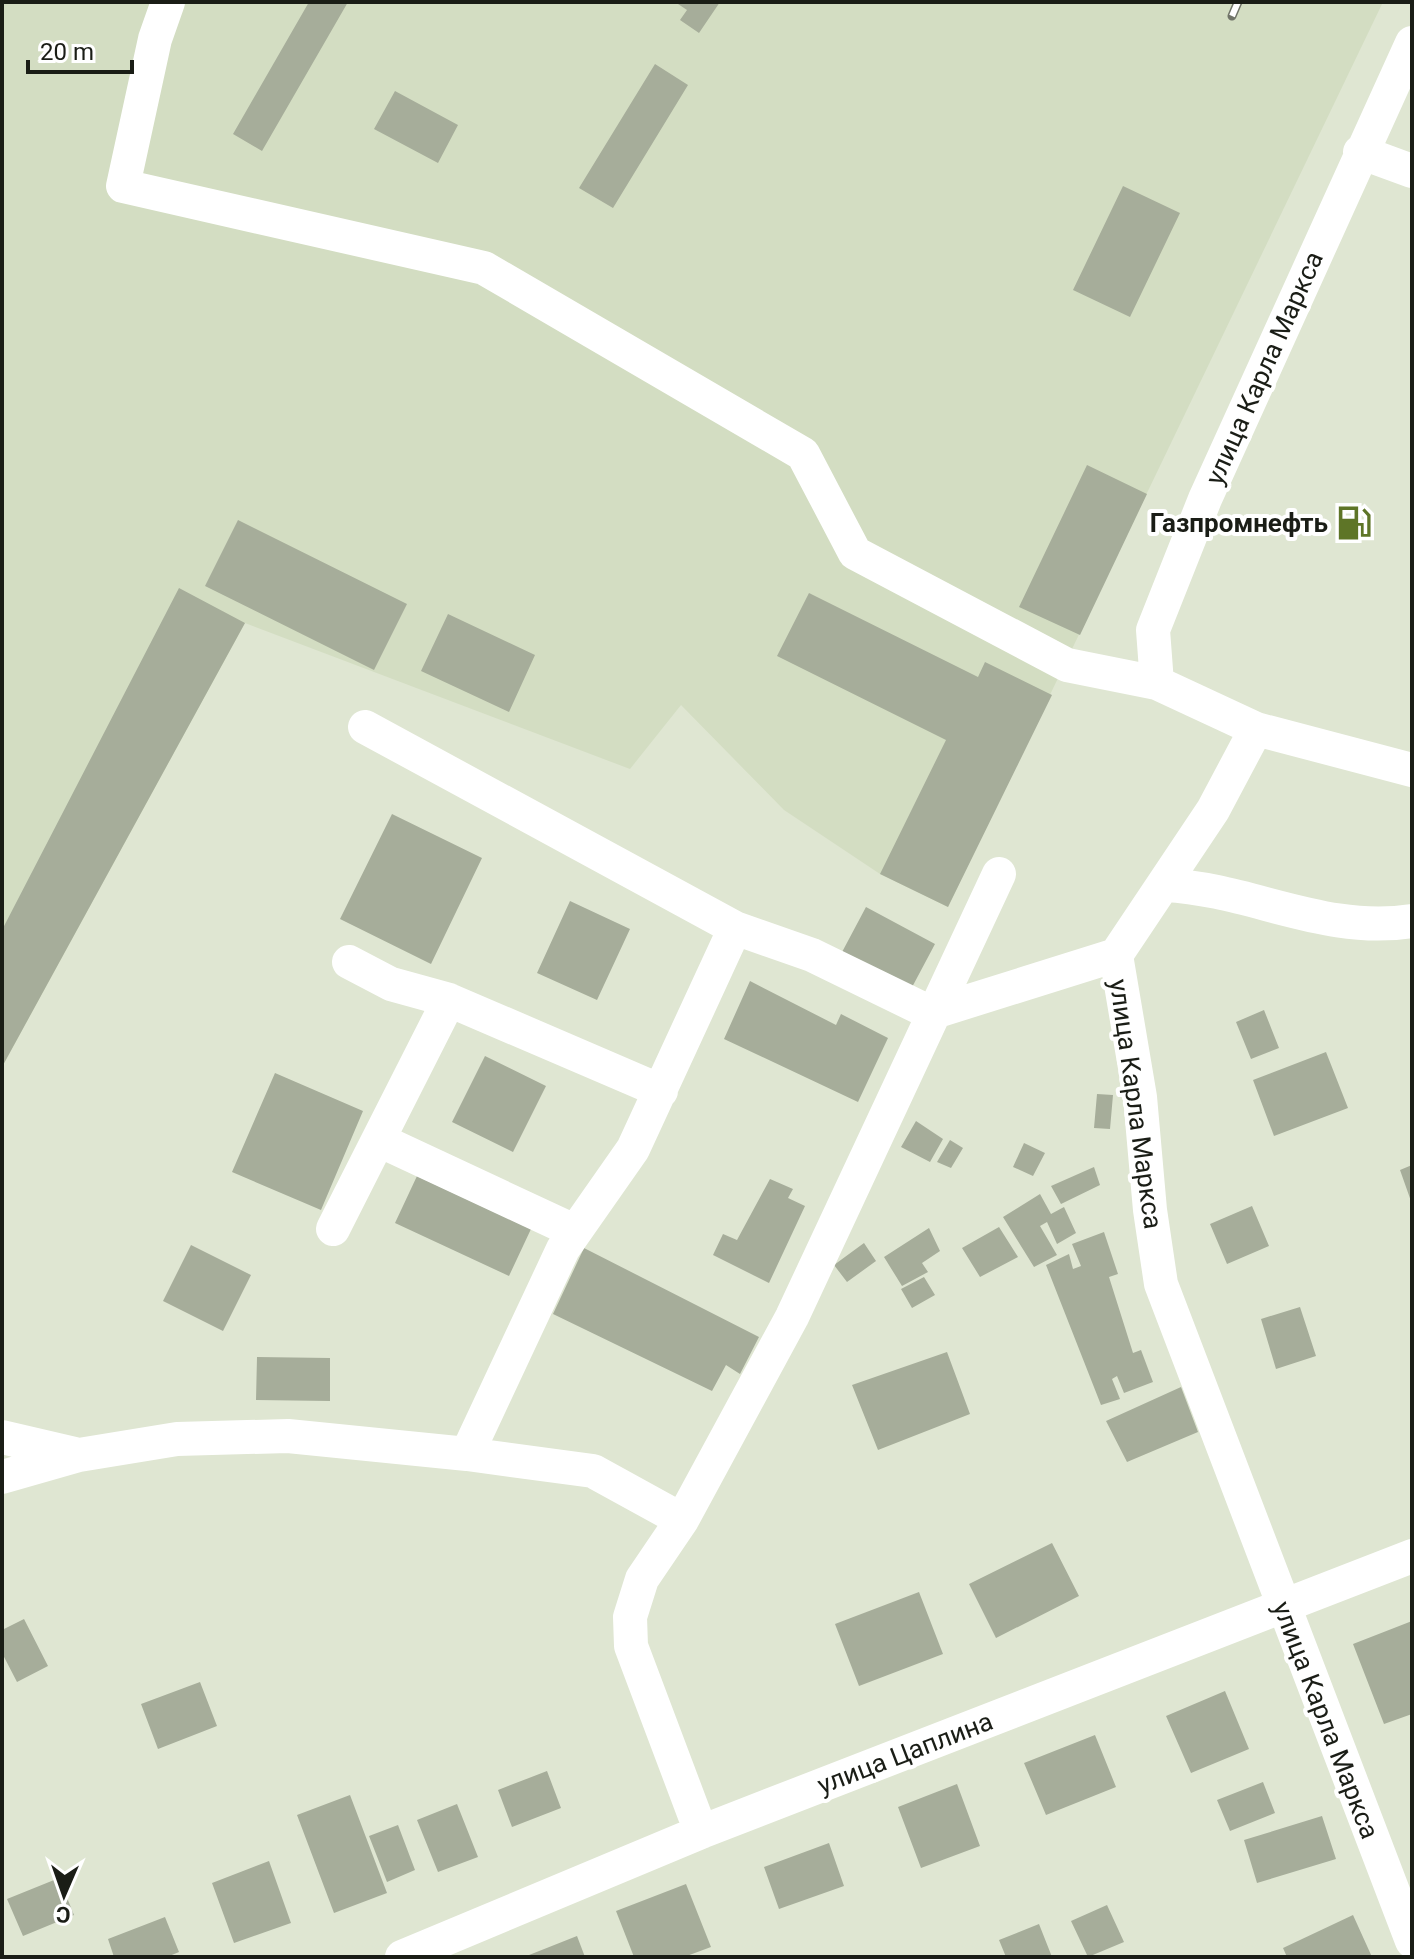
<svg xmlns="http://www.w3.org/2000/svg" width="1414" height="1959" font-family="Roboto,sans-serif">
<rect width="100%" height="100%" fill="#dfe6d2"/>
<path fill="#d3ddc2" d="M2 2H1383L948 907 880 874 784 810 681 705 630 769 245 623 2 1067Z"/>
<path fill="#a6ad9a" d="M309 2H348L262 151 233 134Z
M675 2H720L699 33 680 20 687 10Z
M655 64 688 85 613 208 579 188Z
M395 91 458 125 438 163 374 129Z
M1123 186 1180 213 1130 317 1073 290Z
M1087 465 1147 494 1080 635 1019 607Z
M238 520 407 604 374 670 205 586Z
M179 588 245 623 2 1067V930Z
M809 593 978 677 985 662 1052 695 948 907 880 874 946 740 777 656Z
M448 614 535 655 509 712 421 671Z
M392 814 482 858 431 964 340 919Z
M570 901 630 929 597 1000 537 973Z
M866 907 935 944 910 991 841 954Z
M750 981 836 1025 841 1014 888 1038 858 1102 724 1039Z
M1264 1010 1279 1048 1251 1059 1236 1022Z
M1326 1052 1348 1108 1274 1136 1253 1080Z
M485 1056 546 1086 513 1152 452 1122Z
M275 1073 363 1111 321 1210 232 1172Z
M1097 1094 1113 1095 1110 1129 1094 1128Z
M916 1121 943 1139 930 1162 901 1147Z
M950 1140 963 1148 951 1168 937 1162Z
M1024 1143 1045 1153 1033 1176 1013 1167Z
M1412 1165V1204L1400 1170Z
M1094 1167 1100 1185 1061 1204 1051 1186Z
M417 1176 531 1229 509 1276 395 1223Z
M770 1179 793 1189 788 1198 805 1206 769 1283 713 1255 723 1234 737 1240Z
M1040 1194 1051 1214 1064 1207 1076 1233 1057 1244 1047 1222 1040 1226 1057 1255 1034 1267 1003 1217Z
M1252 1206 1269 1246 1227 1264 1210 1224Z
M999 1227 1018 1257 980 1277 962 1248Z
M929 1228 940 1251 922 1263 928 1272 902 1286 884 1257Z
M1104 1232 1118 1274 1109 1277 1133 1353 1141 1350 1153 1382 1124 1393 1117 1376 1112 1379 1120 1399 1101 1405 1046 1265 1069 1254 1073 1269 1081 1266 1072 1244Z
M864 1243 876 1261 847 1282 834 1265Z
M191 1245 251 1275 223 1331 163 1301Z
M584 1248 759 1337 740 1374 726 1365 712 1391 553 1314Z
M924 1277 935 1295 912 1308 901 1289Z
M1300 1307 1316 1356 1276 1369 1261 1319Z
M947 1352 970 1414 878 1450 852 1385Z
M257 1357 330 1358V1401L256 1400Z
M1181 1387 1198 1432 1127 1462 1106 1421Z
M1052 1543 1079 1596 996 1638 969 1584Z
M919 1592 943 1654 859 1686 835 1624Z
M24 1619 48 1666 17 1682 2 1653V1630Z
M1412 1621V1714L1384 1724 1353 1644Z
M200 1682 217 1726 158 1749 141 1704Z
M1225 1691 1249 1749 1191 1773 1166 1716Z
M1095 1735 1116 1787 1046 1815 1024 1763Z
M547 1771 561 1808 512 1827 498 1790Z
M1263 1782 1275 1813 1230 1831 1217 1800Z
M957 1784 980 1846 921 1868 898 1807Z
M350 1795 387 1893 334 1913 297 1815Z
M457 1804 478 1857 438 1872 417 1820Z
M1322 1816 1336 1859 1257 1883 1244 1840Z
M398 1825 415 1870 387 1882 369 1836Z
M829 1843 844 1886 779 1909 764 1867Z
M269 1861 291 1923 234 1943 212 1883Z
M59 1878 74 1915 23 1936 7 1899Z
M686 1884 711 1947 684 1957H634L616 1911Z
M1107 1905 1124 1942 1088 1957 1071 1921Z
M1353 1915 1372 1957H1287L1283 1948Z
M165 1917 179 1952 167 1957H114L108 1939Z
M1039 1924 1052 1957H1006L999 1940Z
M577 1936 585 1957H524Z"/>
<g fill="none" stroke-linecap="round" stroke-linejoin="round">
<path stroke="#fff" stroke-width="34" d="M168 2 155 39 123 186 484 268 803 454 855 553 1067 665 1157 683
M1412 43 1205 499 1153 630 1157 683 1256 729 1213 810 1116 955 1140 1097 1150 1210 1161 1284 1412 1941
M1360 152 1412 171
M365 727 735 928 812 955 931 1013 1116 955
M1256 729 1412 770
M1165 885C1250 889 1325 935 1412 921
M349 962 391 984 449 1000 661 1091
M379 1140 574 1231
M333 1229 449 1000
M2 1437 75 1454
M467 1454 563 1249 633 1149 735 928
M2 1477 79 1455 177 1439 288 1436 467 1454 593 1471 682 1520
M701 1832 631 1646 630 1617 642 1579 682 1520 792 1317 999 874
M402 1957 701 1832 1412 1556"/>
<g stroke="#707468" stroke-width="9">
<path id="rail" d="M1232 16 1238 2"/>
</g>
<use href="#rail" stroke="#fff" stroke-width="6" stroke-dasharray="18" stroke-linecap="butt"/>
</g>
<defs>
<g id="fuel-bare" transform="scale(2.76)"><path d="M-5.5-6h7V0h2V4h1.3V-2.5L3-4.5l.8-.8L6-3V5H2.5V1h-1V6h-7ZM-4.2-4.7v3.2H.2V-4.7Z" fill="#5e7527" stroke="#fff" stroke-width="2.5" paint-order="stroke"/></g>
</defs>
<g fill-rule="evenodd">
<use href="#fuel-bare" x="1354" y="523"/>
</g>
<g text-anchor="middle" stroke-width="8" stroke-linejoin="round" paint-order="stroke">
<g font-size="26" fill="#1a1d16" stroke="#fff">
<text transform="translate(1264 368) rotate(-66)" y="9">улица Карла Маркса</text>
<text transform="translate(1136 1104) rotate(82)" y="9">улица Карла Маркса</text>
<text transform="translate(1326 1720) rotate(69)" y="9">улица Карла Маркса</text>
<text transform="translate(905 1753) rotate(-21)" y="9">улица Цаплина</text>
</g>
<g font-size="26" font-weight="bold" fill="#1a1d16" stroke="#fff" text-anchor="end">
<text x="1328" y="532">Газпромнефть</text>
</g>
</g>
<rect width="1414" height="1959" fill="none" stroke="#1a1d16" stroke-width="8"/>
<g transform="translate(64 1895) rotate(182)" stroke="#ffffff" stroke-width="6" paint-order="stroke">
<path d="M0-6L14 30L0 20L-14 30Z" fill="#1a1d16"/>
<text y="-12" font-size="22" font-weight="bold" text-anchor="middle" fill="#1a1d16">С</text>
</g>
<path d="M28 60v12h104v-12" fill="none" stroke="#1a1d16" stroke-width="4"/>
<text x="40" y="60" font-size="24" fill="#1a1d16" stroke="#ffffff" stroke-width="6" paint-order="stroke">20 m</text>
</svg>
